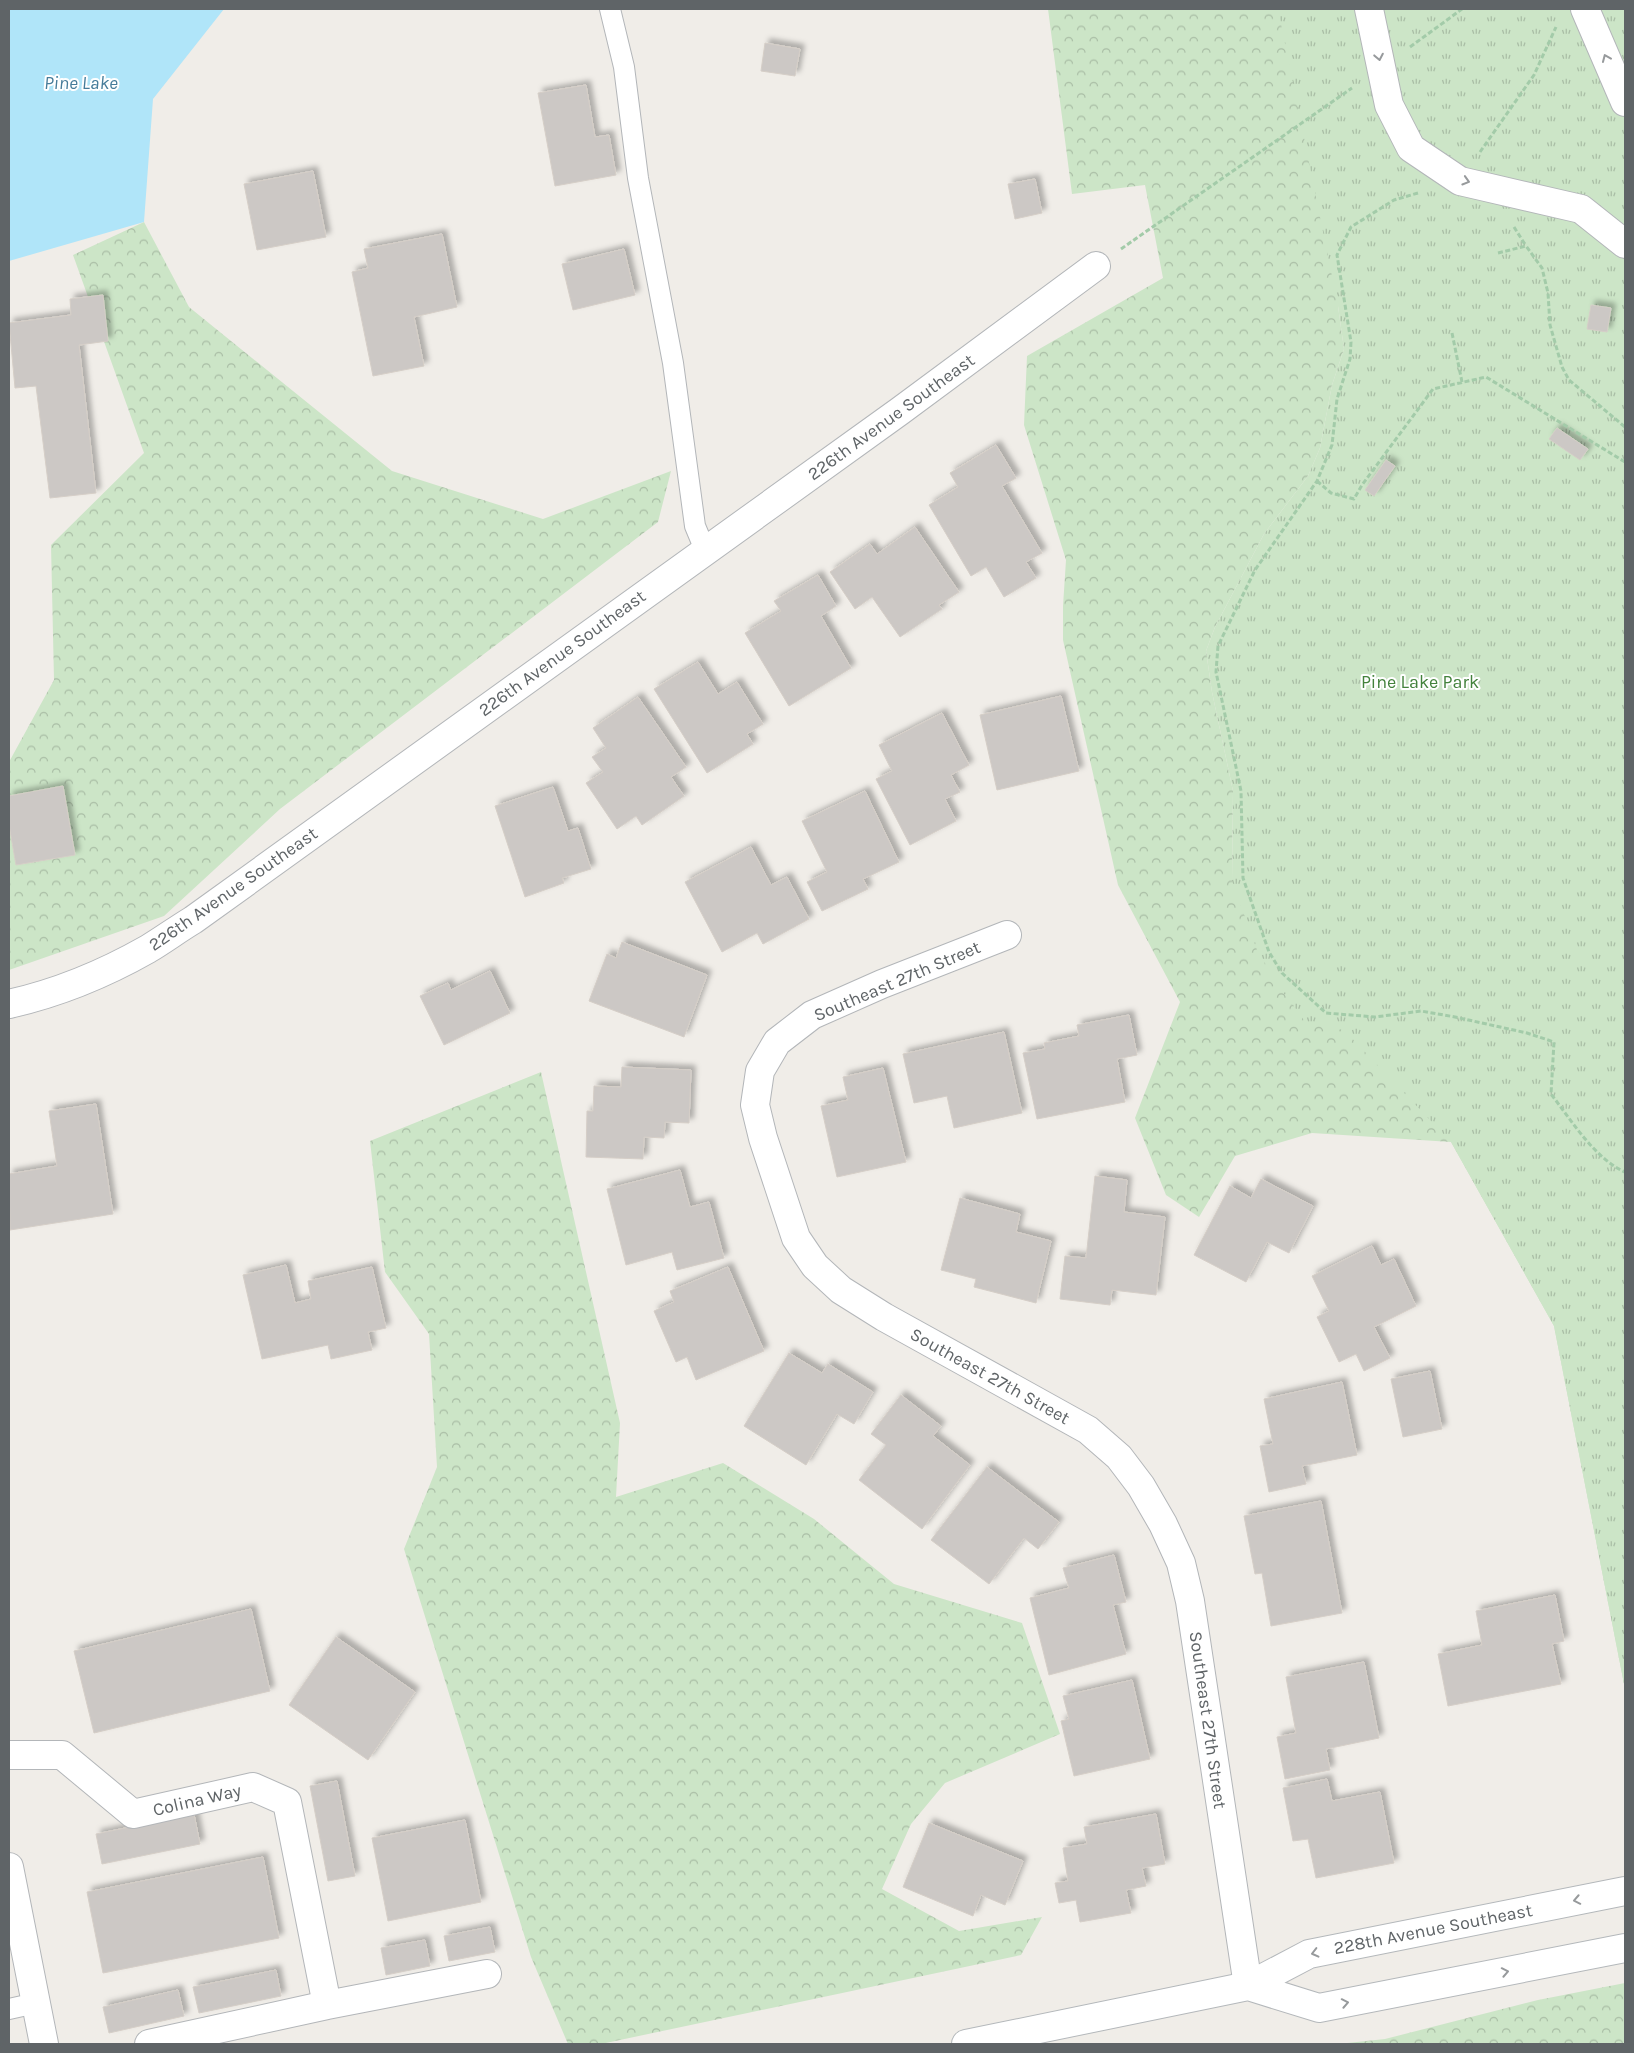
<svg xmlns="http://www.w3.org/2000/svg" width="1634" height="2053" font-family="Karla,sans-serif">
<defs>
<pattern id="forest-crowns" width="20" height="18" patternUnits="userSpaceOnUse" patternTransform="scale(1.25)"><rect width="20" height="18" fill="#cce5c7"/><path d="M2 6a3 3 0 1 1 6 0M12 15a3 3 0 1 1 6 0" fill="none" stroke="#a9bda5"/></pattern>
<pattern id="park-tufts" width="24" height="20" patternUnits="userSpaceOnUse" patternTransform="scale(1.25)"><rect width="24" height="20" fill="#cce5c7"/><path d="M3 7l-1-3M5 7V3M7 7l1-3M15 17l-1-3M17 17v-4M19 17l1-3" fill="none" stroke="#a9bda5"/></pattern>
<filter id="shadow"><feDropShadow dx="4.5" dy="-4.5" stdDeviation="2.5" flood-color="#0004"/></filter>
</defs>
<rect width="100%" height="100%" fill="#f0ede8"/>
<path fill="url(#forest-crowns)" d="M1048 9H1625L1338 306 1344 349 1332 385 1320 448 1308 476 1264 534 1215 627 1206 651 1212 692 1233 791 1232 881 1532 907 1625 1689 1554 1326 1451 1142 1312 1133 1235 1156 1199 1217 1166 1195 1135 1118 1180 1002 1118 885 1063 640V606L1066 560 1024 425 1027 356 1163 278 1145 185 1072 194Z
M144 222 189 307 392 471 543 519 671 471 658 522 280 809 164 916 9 970V762L54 680 51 545 144 453 73 255Z
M541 1072 620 1423 616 1497 723 1463 814 1519 894 1584 1022 1623 1060 1734 945 1783 911 1824 882 1889 959 1931 1042 1917 1021 1955 601 2044H568L531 1957 404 1549 437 1467 429 1334 385 1272 370 1141Z
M1625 1983V2044H1338L1385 2039 1538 2000Z"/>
<path fill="url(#park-tufts)" d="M1278 9H1625V1689L1554 1326 1451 1142 1344 1030 1307 1024 1282 991 1257 950 1232 881 1233 791 1212 692 1206 651 1215 627 1264 534 1308 476 1320 448 1332 385 1344 349 1338 306Z"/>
<path fill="#b0e5f9" d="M9 9H224L153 99 144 222 9 261Z"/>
<path fill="#ccc8c5" stroke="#d5cec7" filter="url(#shadow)" d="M765 43 800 49 795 76 761 71Z
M586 85 595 137 609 135 616 175 555 186 538 93Z
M313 171 326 237 257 250 244 184Z
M1035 179 1042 213 1015 219 1008 184Z
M442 234 457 307 414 317 424 366 373 376 352 272 368 268 364 249Z
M624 249 635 295 573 310 562 264Z
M103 295 108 341 79 345 96 493 50 498 36 386 15 388 9 323 71 315 70 299Z
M1591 305 1611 308 1607 332 1587 329Z
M1557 428 1588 449 1580 460 1549 439Z
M996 445 1016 478 1002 486 1042 553 1026 562 1036 578 1004 597 986 567 971 576 929 505 958 487 950 473Z
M1386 460 1395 466 1374 496 1365 490Z
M915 527 959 592 939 605 942 609 900 637 872 597 855 609 830 572 870 544 877 554Z
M818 575 836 606 821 616 851 668 789 706 745 633 781 611 774 601Z
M698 662 718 694 737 682 763 724 747 734 753 744 707 773 654 689Z
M1061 696 1079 771 997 790 980 715Z
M638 697 686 767 671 777 684 796 642 825 636 816 617 829 586 783 603 772 592 757 606 748 593 728Z
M942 713 969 765 951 775 960 792 945 799 956 821 910 845 876 779 892 771 879 745Z
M63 786 75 855 16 865 9 825V796Z
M553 787 568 831 578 828 591 869 562 878 564 883 525 897 495 806Z
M865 791 899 862 863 879 868 889 822 911 807 882 827 872 802 821Z
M751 847 771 885 787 877 809 919 763 944 757 933 722 952 685 882Z
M622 942 707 975 684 1037 589 1001 607 954 616 958Z
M490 971 510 1013 444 1045 420 996 448 983 451 990Z
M1129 1015 1137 1055 1117 1059 1125 1102 1037 1119 1023 1053 1045 1049 1044 1043 1079 1036 1077 1025Z
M1004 1032 1022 1113 954 1128 947 1096 914 1103 903 1054Z
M622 1067 691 1070 689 1123 665 1122 664 1138 644 1137 643 1159 586 1157 587 1111H593L594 1086 621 1087Z
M883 1068 906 1162 837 1177 821 1106 848 1100 843 1077Z
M96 1104 113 1214 10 1230 9 1174 57 1166 49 1111Z
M680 1170 690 1207 709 1202 724 1258 677 1270 672 1252 626 1265 607 1189Z
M1095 1176 1127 1180 1124 1212 1165 1217 1156 1295 1112 1290 1110 1305 1060 1299 1065 1256 1086 1258Z
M1261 1179 1313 1206 1289 1253 1267 1242 1246 1282 1194 1255 1230 1186 1251 1198Z
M960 1198 1020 1214 1016 1232 1051 1241 1036 1303 974 1287 976 1279 941 1270Z
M1372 1246 1381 1265 1394 1259 1416 1306 1374 1327 1390 1358 1364 1371 1356 1354 1339 1362 1317 1317 1329 1311 1312 1276Z
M286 1265 295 1303 311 1299 308 1281 372 1267 386 1328 368 1332 372 1350 331 1359 328 1345 262 1359 243 1275Z
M728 1267 764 1351 696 1380 687 1357 676 1362 654 1311 674 1302 670 1291Z
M789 1353 822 1373 828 1364 873 1392 854 1424 837 1414 806 1465 744 1426Z
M1430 1371 1442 1429 1403 1437 1391 1379Z
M1342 1382 1357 1455 1302 1466 1306 1484 1269 1492 1260 1446 1273 1444 1264 1399Z
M901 1395 941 1426 933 1436 970 1465 922 1529 859 1480 886 1445 871 1434Z
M987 1467 1059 1522 1038 1549 1024 1538 989 1584 931 1540Z
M1321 1501 1342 1613 1271 1626 1262 1573 1255 1574 1244 1516Z
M1114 1555 1126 1602 1113 1605 1126 1654 1049 1675 1030 1598 1069 1588 1063 1568Z
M1555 1595 1564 1641 1552 1644 1561 1684 1448 1706 1438 1654 1482 1645 1476 1611Z
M251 1609 270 1691 94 1733 74 1651Z
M336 1637 415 1692 368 1760 289 1705Z
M1364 1662 1379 1738 1326 1749 1330 1770 1285 1779 1277 1737 1296 1733 1286 1677Z
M1132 1680 1150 1759 1074 1776 1061 1721 1069 1719 1063 1696Z
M1327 1779 1332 1801 1380 1792 1394 1863 1316 1878 1308 1839 1293 1841 1283 1788Z
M337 1781 355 1876 328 1881 310 1786Z
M194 1814 200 1844 102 1864 96 1834Z
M1156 1814 1165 1864 1142 1868 1146 1886 1126 1890 1131 1913 1080 1922 1076 1900 1059 1903 1055 1883 1068 1881 1063 1848 1087 1844 1084 1827Z
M465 1820 481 1902 388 1921 372 1838Z
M929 1823 1023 1861 1005 1905 981 1895 973 1916 903 1887Z
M263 1857 279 1938 103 1973 87 1892Z
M490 1927 495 1952 449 1961 444 1936Z
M425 1940 430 1966 386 1975 381 1948Z
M276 1970 281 1996 199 2013 193 1987Z
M178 1990 184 2016 109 2033 103 2007Z"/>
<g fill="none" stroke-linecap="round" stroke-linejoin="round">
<g stroke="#b3b6b9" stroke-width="22">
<path id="service" d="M610 9 624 67 638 178 673 363 695 526 705 550
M9 2009 36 2003"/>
</g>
<g stroke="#b3b6b9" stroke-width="30">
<path id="minor" d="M1369 9 1389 105 1411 148 1460 181 1581 209 1625 244
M1585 9 1625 102
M1007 935 882 984 812 1015 777 1042 760 1071 755 1105 763 1138 796 1238 815 1266 841 1290 884 1317 1088 1430 1119 1457 1141 1486 1163 1524 1181 1563 1190 1601 1248 1986
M9 1004C58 993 104 974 148 949 163 940 178 929 193 920L900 411 1096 266
M9 1755H62L133 1814 253 1787 287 1802 327 2005
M9 1867 44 2044
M149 2044 327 2005 487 1974"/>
</g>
<g stroke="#b4b8bb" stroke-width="30">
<path id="secondary" d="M1248 1986 1319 2008 1625 1948
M966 2044 1248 1986 1309 1954 1625 1891"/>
</g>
<path stroke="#a3cba9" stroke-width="3" stroke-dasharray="5 2.5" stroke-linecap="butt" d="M1410 47 1462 9
M1480 152 1534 75 1556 27
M1418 193 1394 200 1351 227 1337 255 1351 342 1350 359 1337 399 1332 445 1317 481 1255 570 1218 646 1216 672 1241 791 1243 878 1269 952 1282 973 1326 1013 1375 1017 1421 1011 1455 1017 1527 1033 1554 1042 1551 1094C1571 1120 1595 1159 1625 1172
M1514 227 1526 246
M1121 249 1352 88
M1498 253 1526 246 1542 268 1548 293 1550 325 1562 367 1569 380 1625 427
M1452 333 1462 382
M1317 481 1331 493 1354 499 1362 485 1433 389 1486 377 1625 462"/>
<use href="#service" stroke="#fff" stroke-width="20"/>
<use href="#minor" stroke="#fff" stroke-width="28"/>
<use href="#secondary" stroke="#fff" stroke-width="28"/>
</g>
<defs><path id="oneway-chevron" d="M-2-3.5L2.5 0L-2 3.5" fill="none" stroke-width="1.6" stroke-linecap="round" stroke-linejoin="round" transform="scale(1.25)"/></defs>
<g stroke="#979a9c">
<use href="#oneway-chevron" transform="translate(1379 57) rotate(79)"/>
<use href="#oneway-chevron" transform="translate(1606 58) rotate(-113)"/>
<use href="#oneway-chevron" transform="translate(1466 181) rotate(17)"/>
<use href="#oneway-chevron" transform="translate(1577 1900) rotate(169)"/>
<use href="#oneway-chevron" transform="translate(1315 1953) rotate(166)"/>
<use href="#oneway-chevron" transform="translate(1505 1972) rotate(-11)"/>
<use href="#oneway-chevron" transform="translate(1345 2003) rotate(-11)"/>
</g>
<g text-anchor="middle" stroke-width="4" stroke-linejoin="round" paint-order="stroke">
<g font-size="18" fill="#5f6467" stroke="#fff">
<text transform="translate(891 417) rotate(-36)" y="6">226th Avenue Southeast</text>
<text transform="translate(562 653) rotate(-36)" y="6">226th Avenue Southeast</text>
<text transform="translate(233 889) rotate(-35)" y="6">226th Avenue Southeast</text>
<text transform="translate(897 981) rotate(-23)" y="6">Southeast 27th Street</text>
<text transform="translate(990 1376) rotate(29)" y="6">Southeast 27th Street</text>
<text transform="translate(1208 1720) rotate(82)" y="6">Southeast 27th Street</text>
<text transform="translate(197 1800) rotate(-13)" y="6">Colina Way</text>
<text transform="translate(1433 1929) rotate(-11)" y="6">228th Avenue Southeast</text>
</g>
<g font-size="18" fill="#43823c" stroke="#fff">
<text x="1420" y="688">Pine Lake Park</text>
</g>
<g font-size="19" font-style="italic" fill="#467c9a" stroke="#fff">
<text x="81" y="89">Pine Lake</text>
</g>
</g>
<rect width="1634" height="2053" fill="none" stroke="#5f6467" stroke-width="20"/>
</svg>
